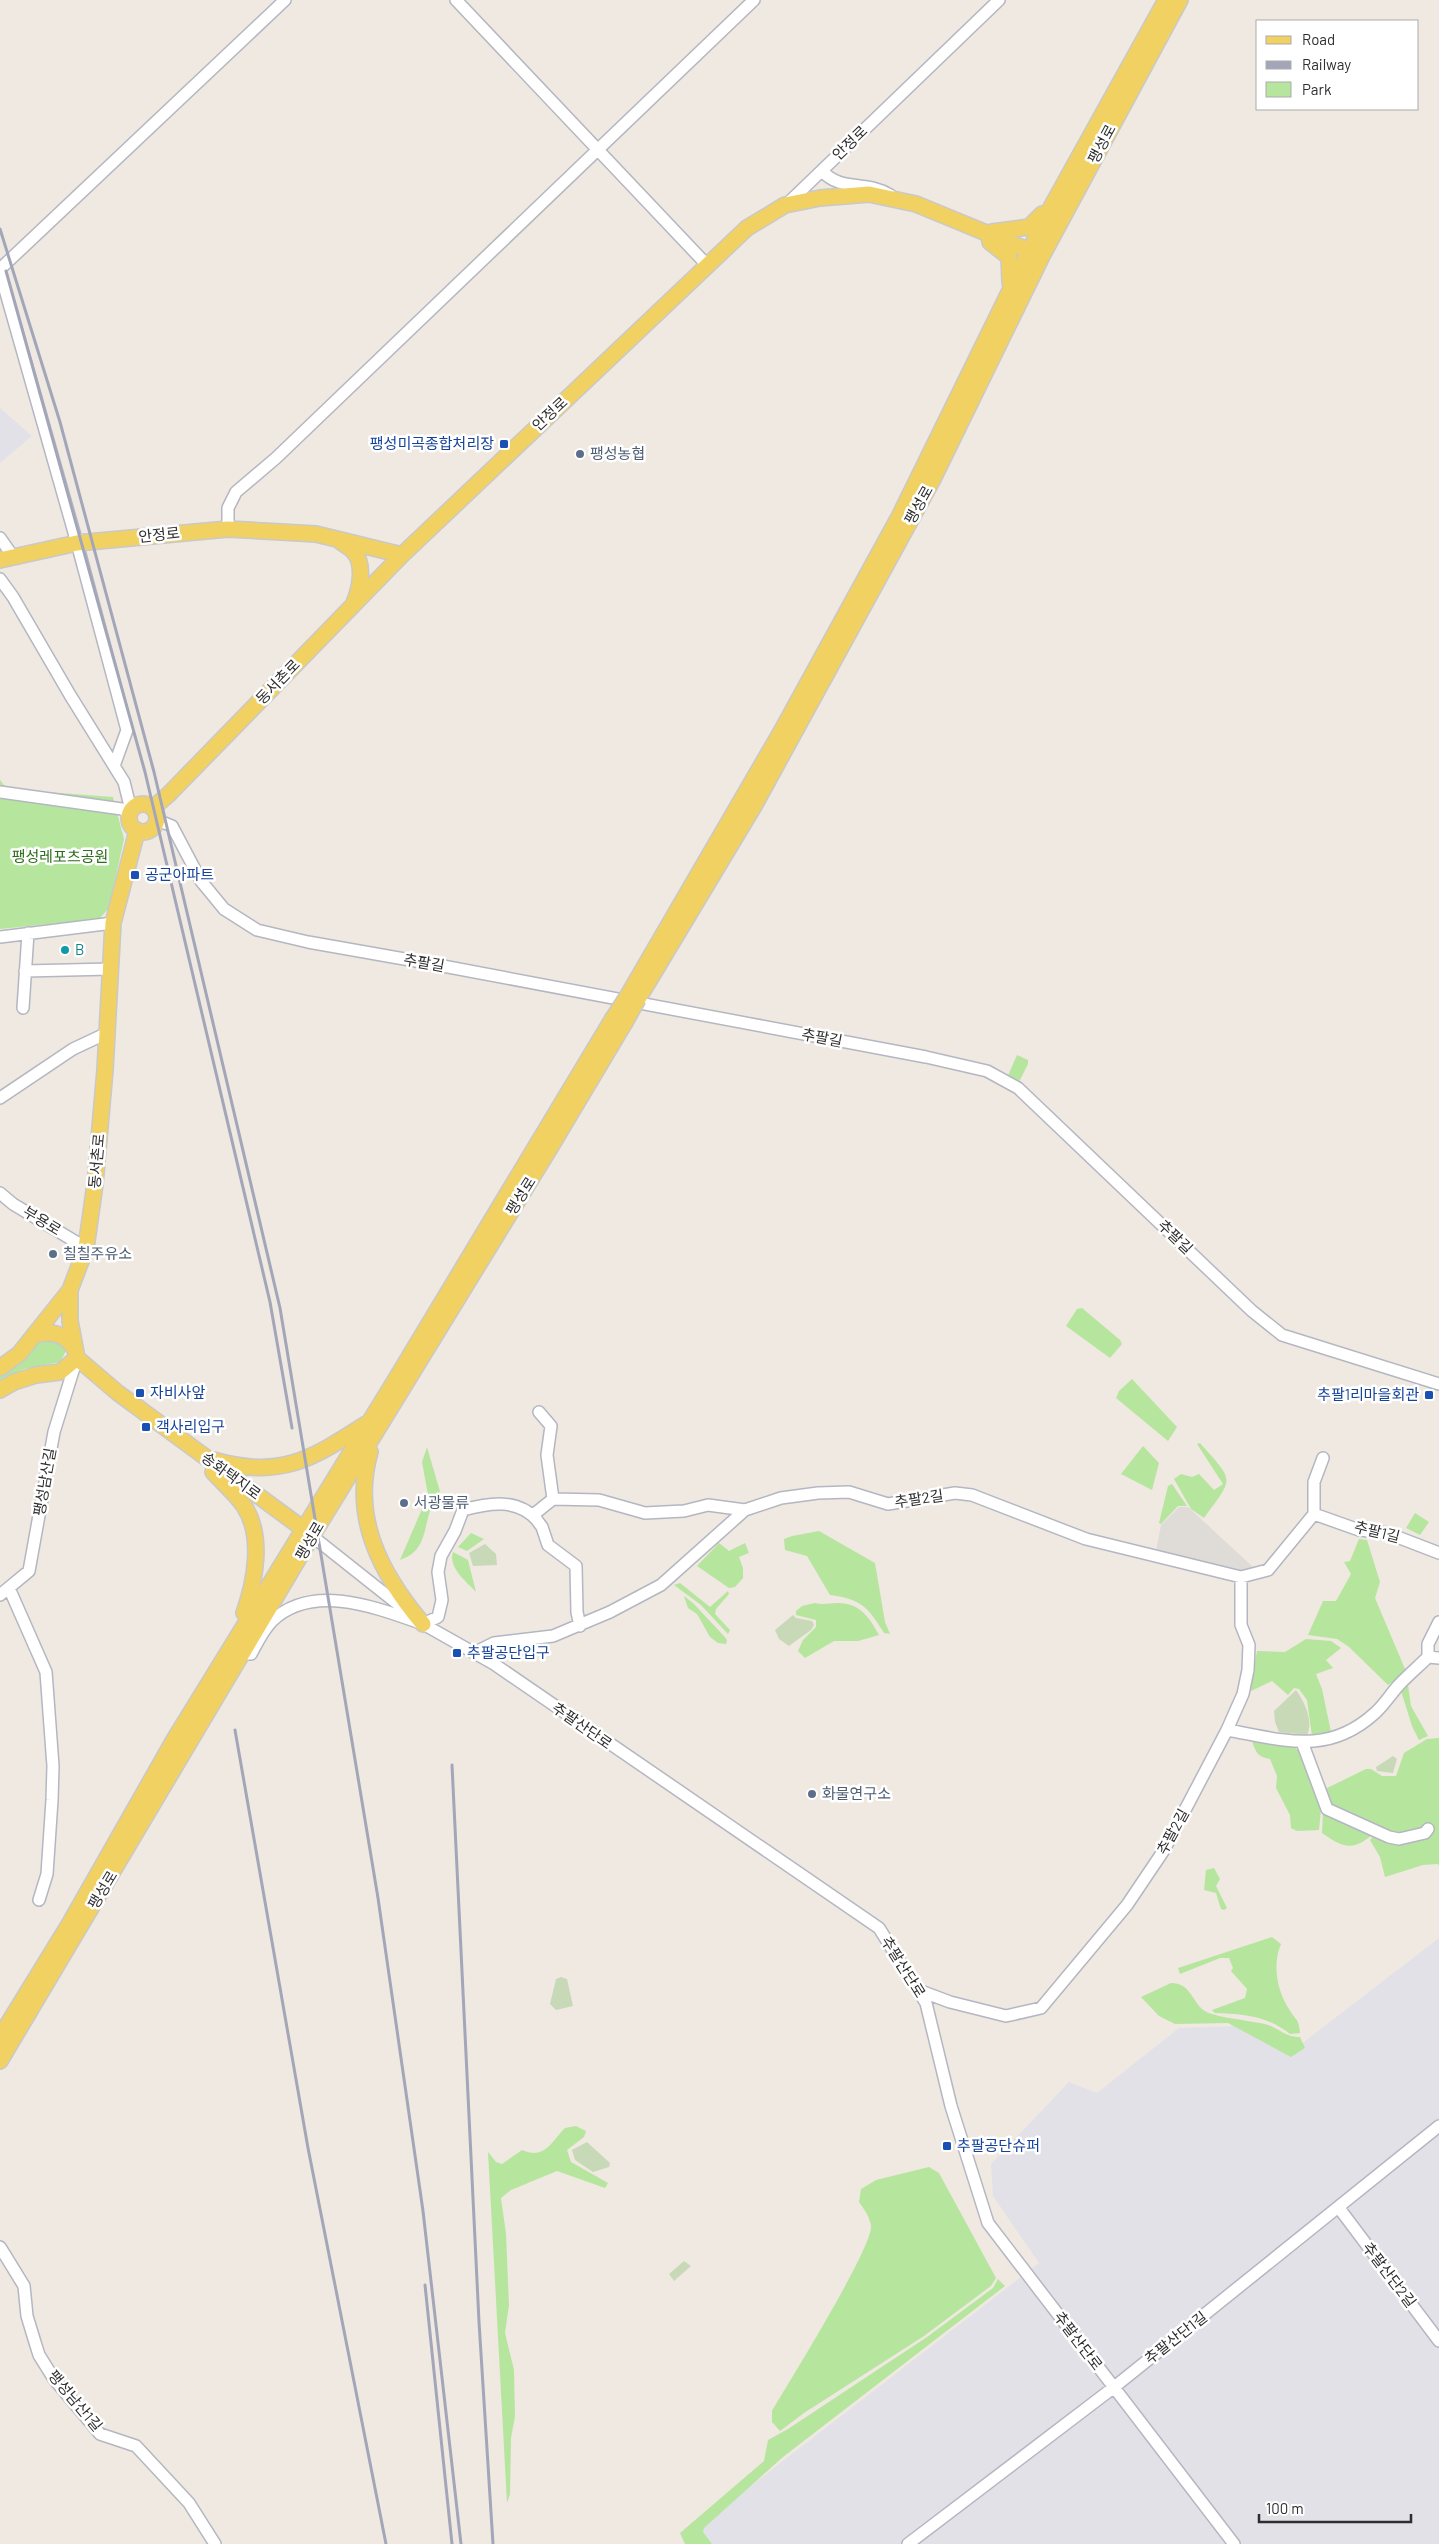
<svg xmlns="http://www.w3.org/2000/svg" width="1439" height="2544" font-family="Barlow,'Noto Sans KR',sans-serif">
<rect width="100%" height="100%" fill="#efe9e1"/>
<path fill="#e3e1e8" d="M0 408 32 436 0 463Z
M1439 1938V2544H706L695 2529 1039 2263 993 2196 991 2164 1069 2082 1097 2093 1179 2028 1236 2026 1291 2052Z"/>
<path fill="#b6e59e" d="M0 780 7 789 113 797 124 839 109 908 99 919 0 929Z
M1017 1055 1028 1060V1064L1017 1086 1006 1080Z
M1082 1308 1120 1340 1122 1344 1110 1358 1066 1326 1077 1309Z
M49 1335 65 1343V1353L60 1362 24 1369 0 1381V1374Z
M1132 1379 1177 1427 1168 1441 1116 1398 1119 1391Z
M1200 1443C1234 1482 1235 1476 1204 1518L1191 1509 1174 1479 1181 1474 1192 1477 1199 1474 1214 1490 1223 1484 1197 1444Z
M1143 1446 1159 1463 1152 1490 1121 1474Z
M427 1447 441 1495C423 1509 430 1537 414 1552 411 1555 405 1558 400 1560L428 1495 422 1462Z
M1172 1484 1187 1506H1178L1161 1524 1159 1523 1168 1486Z
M1415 1513 1429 1522 1420 1535 1406 1528Z
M819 1531 875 1563 885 1622 890 1634 884 1633C868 1607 861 1599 830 1595L807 1556 785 1550 784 1539 792 1536Z
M471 1533 484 1539 467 1551 458 1547Z
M1359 1539 1367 1540 1380 1582 1375 1598 1405 1669 1404 1674 1388 1685 1349 1647 1337 1639 1308 1635 1323 1601H1336L1351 1574 1344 1562 1350 1561Z
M719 1543 729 1551 745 1543 749 1553 739 1557 743 1568V1578L735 1587 729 1588 697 1566Z
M453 1552 468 1560 476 1592C466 1581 448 1568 453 1552Z
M680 1583 710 1607 728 1591 729 1594 716 1609 715 1614 730 1630 728 1634 701 1605 674 1585Z
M684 1596 693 1603 723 1635 727 1640 726 1644 718 1643 710 1637 697 1614 688 1608Z
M815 1603C823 1605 830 1603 838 1603 860 1603 869 1617 879 1635L858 1641H834L805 1658 798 1651 803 1640 816 1627V1620L796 1615V1611L802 1606Z
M1306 1639 1331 1641 1341 1648 1326 1660 1333 1668 1316 1674 1322 1689 1331 1732 1312 1736 1307 1700 1299 1689 1294 1688 1288 1695 1272 1681 1249 1692 1257 1651 1285 1652Z
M1408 1685 1411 1706 1428 1736 1419 1740 1412 1726 1401 1691Z
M1439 1738V1867L1438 1864 1423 1865 1385 1877 1380 1857 1370 1840 1375 1834 1332 1806 1325 1789 1366 1769H1371L1382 1776H1396L1404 1753 1427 1739Z
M1252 1741 1294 1747 1302 1753 1321 1809 1319 1830 1297 1831 1291 1828 1290 1815 1276 1788 1277 1776 1270 1759C1258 1757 1256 1753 1252 1741Z
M1323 1812 1372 1835C1352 1852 1342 1847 1322 1833Z
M1214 1868 1220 1879 1216 1886 1227 1908 1224 1910 1221 1909 1216 1893 1204 1890 1206 1870Z
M1272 1937 1281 1944C1272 1964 1277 1991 1289 2009 1295 2020 1299 2018 1300 2033L1290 2034C1268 2016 1243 2014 1215 2013L1212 2010 1245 1998 1247 1989 1231 1971 1233 1968 1229 1958H1220L1180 1974 1178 1968Z
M1171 1983C1189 1983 1191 1998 1202 2009 1211 2018 1252 2020 1268 2025 1282 2030 1285 2037 1300 2037L1305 2048 1291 2057 1228 2023 1175 2024 1159 2016 1141 1997Z
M576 2126 586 2131 584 2137 567 2150 571 2162 608 2183 605 2188 557 2171 511 2190 501 2198 506 2234 509 2305 505 2333 514 2370 515 2416 511 2438 510 2494 507 2503 488 2152 496 2162 502 2164 522 2150C545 2160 551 2142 565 2128Z
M929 2167 939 2173 996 2278 991 2286 924 2336 804 2413 780 2431 772 2422V2411C788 2384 873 2247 871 2226 870 2217 864 2209 859 2202L861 2189 876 2180Z
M998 2279 1005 2286 783 2457 704 2528 703 2532 712 2544H685L680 2533 764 2461 768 2440 788 2429 927 2337 993 2288Z"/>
<path fill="#c8d9b8" d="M485 1544 496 1554 497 1565 473 1566 469 1553Z
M793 1615 796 1618 812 1621 814 1625 811 1630 789 1646 779 1639 775 1630Z
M1296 1690C1304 1701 1314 1721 1307 1735L1279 1732 1275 1722 1274 1711Z
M1393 1756 1397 1759 1393 1773 1377 1771 1376 1767Z
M561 1977 567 1979 573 2006 556 2010 550 2004 556 1979Z
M587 2142 610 2163 609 2167 593 2172 575 2160 572 2150Z
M684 2261 691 2266 674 2281 669 2274Z"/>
<path fill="#dfdcd8" d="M1179 1507H1188L1254 1568 1244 1572 1233 1570 1156 1551 1161 1525Z"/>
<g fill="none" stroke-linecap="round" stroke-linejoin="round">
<g stroke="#b4b7c1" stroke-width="14">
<path id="minor" d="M456 0 707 265
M822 171C841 192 866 180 890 195
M786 205 999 0
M0 269 285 0
M0 272 77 543 127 730 114 766
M228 529V508L236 492 276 458 754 0
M0 538 14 558
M0 579 13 597 70 695 124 782 131 810
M0 792 122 809 130 813
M157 820 172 826 201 881 224 909 257 930 308 942 427 963 926 1057 987 1071 1018 1088 1252 1311 1282 1335 1439 1384
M0 937 113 923
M25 971 111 969
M23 1008 28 933
M0 1098 73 1049 107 1033
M0 1193 13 1204 86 1248
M539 1412 551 1426 547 1455 553 1499 533 1515 542 1527 548 1545 576 1566 577 1612 580 1626
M553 1499 599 1500 645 1513 684 1511 708 1505 745 1510
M1314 1514 1359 1530 1387 1533 1439 1553
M312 1536 423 1624 494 1664 879 1928 926 2003 951 2106 988 2223 1234 2544
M9 1588 46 1672 53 1766 52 1800 47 1874 39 1900
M0 1595 29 1571 54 1432 77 1358
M1439 1622 1428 1644V1657L1439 1658
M474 1653 494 1643 553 1636 610 1612 661 1585 745 1510 781 1498 818 1493 849 1492 888 1504 955 1493 972 1495 1086 1539 1241 1577 1268 1570 1314 1514V1482L1323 1458
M242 1654H251C257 1643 263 1630 272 1621 313 1582 377 1608 423 1624L438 1617 442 1600 438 1572 441 1556 455 1531 463 1510C489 1503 517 1498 537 1520
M1227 1730 1243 1694 1248 1670 1249 1645 1241 1625V1577
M1302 1742 1327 1809 1389 1837 1399 1839 1425 1833 1428 1829
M918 1990 950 2002 1006 2016 1041 2008 1127 1905 1164 1850 1227 1730C1284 1740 1328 1756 1375 1713 1384 1705 1390 1695 1398 1686 1407 1676 1418 1667 1428 1657
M1339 2208 1439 2341
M0 2247 24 2286 27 2316 34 2339 39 2355 54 2379 100 2434 136 2446 189 2503 215 2544
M908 2544 1113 2388 1439 2126"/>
</g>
<g stroke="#c9c9c9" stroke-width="18">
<path id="major" d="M992 232 1029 227 1042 214
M989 236 990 242 1009 257 1010 283
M341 542C345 545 351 548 354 552 365 565 360 589 354 603
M0 560 77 543 228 529 316 534 402 555
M129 818a14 14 0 1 1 28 0a14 14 0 1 1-28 0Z
M153 808 169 794 402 555 747 228 785 205 820 198 869 194 916 204 1042 256
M627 997 781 732 900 515 1049 211 1166 0
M638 999 754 806 932 481 1042 256 1180 0
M70 1290V1321L77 1358
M34 1335C51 1330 66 1333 75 1350
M77 1358 118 1393 309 1533
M0 1368 19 1354 70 1290 86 1248 95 1184 105 1070 113 923 137 831
M0 1390 14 1382 36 1375 60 1372 77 1358
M370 1452C351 1518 381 1574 423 1624
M213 1460C281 1479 310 1460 366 1424
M213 1472C223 1483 236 1494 244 1506 264 1536 255 1582 244 1613
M0 2037 70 1923 174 1740 396 1379 612 1020
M0 2061 312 1536 550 1148 624 1024"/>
</g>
<use href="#minor" stroke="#fff" stroke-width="11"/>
<use href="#major" stroke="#f2d163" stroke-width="15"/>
<path stroke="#a3a6b8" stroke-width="3" d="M0 229 60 422 154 772 280 1308 378 1898 423 2211 461 2544
M6 271 145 772 270 1302 292 1428
M235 1730 308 2148 386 2544
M452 1765 479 2322 493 2544
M425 2285 452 2544"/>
<g stroke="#c9c9c9" stroke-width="18" stroke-linecap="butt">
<path id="major-bridge" d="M612 1020 627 997
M624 1024 638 999"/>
</g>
<use href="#major-bridge" stroke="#f2d163" stroke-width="15"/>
</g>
<g fill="#1a4fb4" stroke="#fff" stroke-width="2">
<rect x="499" y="439" width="10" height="10" rx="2.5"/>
<rect x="130" y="870" width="10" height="10" rx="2.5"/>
<rect x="135" y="1388" width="10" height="10" rx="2.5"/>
<rect x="1424" y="1390" width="10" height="10" rx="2.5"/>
<rect x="141" y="1422" width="10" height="10" rx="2.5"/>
<rect x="452" y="1648" width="10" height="10" rx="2.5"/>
<rect x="942" y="2141" width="10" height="10" rx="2.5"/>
</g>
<g fill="#5c6f8a" stroke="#fff" stroke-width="2">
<circle cx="580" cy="454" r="5"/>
<circle cx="53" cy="1254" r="5"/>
<circle cx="404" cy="1503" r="5"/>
<circle cx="812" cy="1794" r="5"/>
</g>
<circle fill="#0f9aa8" stroke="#fff" stroke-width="2" cx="65" cy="950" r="5"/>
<g text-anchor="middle" stroke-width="5" stroke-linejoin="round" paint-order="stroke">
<g font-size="15" fill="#2e2e2e" stroke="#fff">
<text transform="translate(850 143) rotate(-44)" y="5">안정로</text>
<text transform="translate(1102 144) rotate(-62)" y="5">팽성로</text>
<text transform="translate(550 414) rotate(-43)" y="5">안정로</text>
<text transform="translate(919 505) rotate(-61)" y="5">팽성로</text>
<text transform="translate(159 535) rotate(-6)" y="5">안정로</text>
<text transform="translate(278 682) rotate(-46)" y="5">동서촌로</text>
<text transform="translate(424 963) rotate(10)" y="5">추팔길</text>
<text transform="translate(822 1038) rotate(11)" y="5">추팔길</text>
<text transform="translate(97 1161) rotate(-85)" y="5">동서촌로</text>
<text transform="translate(521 1196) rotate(-58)" y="5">팽성로</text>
<text transform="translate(42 1221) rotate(31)" y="5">부용로</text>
<text transform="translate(1175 1237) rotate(44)" y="5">추팔길</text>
<text transform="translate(231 1476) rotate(36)" y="5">송화택지로</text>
<text transform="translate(45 1482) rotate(-80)" y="5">팽성남산길</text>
<text transform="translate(919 1499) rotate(-8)" y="5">추팔2길</text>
<text transform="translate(1377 1532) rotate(14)" y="5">추팔1길</text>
<text transform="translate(310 1541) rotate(-60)" y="5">팽성로</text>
<text transform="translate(582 1726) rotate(35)" y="5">추팔산단로</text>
<text transform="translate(1173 1832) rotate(-61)" y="5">추팔2길</text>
<text transform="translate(103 1890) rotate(-59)" y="5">팽성로</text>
<text transform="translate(903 1967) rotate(58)" y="5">추팔산단로</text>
<text transform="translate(1389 2275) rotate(53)" y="5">추팔산단2길</text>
<text transform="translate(1176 2338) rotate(-38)" y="5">추팔산단1길</text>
<text transform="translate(1078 2341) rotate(53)" y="5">추팔산단로</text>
<text transform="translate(75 2401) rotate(50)" y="5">팽성남산1길</text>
</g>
<g font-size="15" fill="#164399" stroke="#fff" text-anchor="start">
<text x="494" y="449" text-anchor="end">팽성미곡종합처리장</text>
<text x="145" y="880">공군아파트</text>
<text x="150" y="1398">자비사앞</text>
<text x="1419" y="1400" text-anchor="end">추팔1리마을회관</text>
<text x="156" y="1432">객사리입구</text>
<text x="467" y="1658">추팔공단입구</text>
<text x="957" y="2151">추팔공단슈퍼</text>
</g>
<g font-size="15" fill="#4e5e75" stroke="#fff" text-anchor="start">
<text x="590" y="459">팽성농협</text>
<text x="63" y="1259">칠칠주유소</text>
<text x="414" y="1508">서광물류</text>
<text x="822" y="1799">화물연구소</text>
</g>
<g font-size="15" fill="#2c6e1b" stroke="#fff">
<text x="60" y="862">팽성레포츠공원</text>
</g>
<g font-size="15" fill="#0d838f" stroke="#fff" text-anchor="start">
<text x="75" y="955">B</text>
</g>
</g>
<rect x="1256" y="20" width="162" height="90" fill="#ffffff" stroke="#ababab"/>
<rect x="1266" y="36" width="25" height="8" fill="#f2d163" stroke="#ababab"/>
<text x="1302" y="45" font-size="15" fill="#2e2e2e">Road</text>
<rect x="1266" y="61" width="25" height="8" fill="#a3a6b8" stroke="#ababab"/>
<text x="1302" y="70" font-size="15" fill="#2e2e2e">Railway</text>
<rect x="1266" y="82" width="25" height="15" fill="#b6e59e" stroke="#ababab"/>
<text x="1302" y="95" font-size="15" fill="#2e2e2e">Park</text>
<path d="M1259 2514v8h152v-8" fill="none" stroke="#2e2e2e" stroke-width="2.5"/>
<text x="1266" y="2514" font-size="15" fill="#2e2e2e" stroke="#ffffff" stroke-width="4" paint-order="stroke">100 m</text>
</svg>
